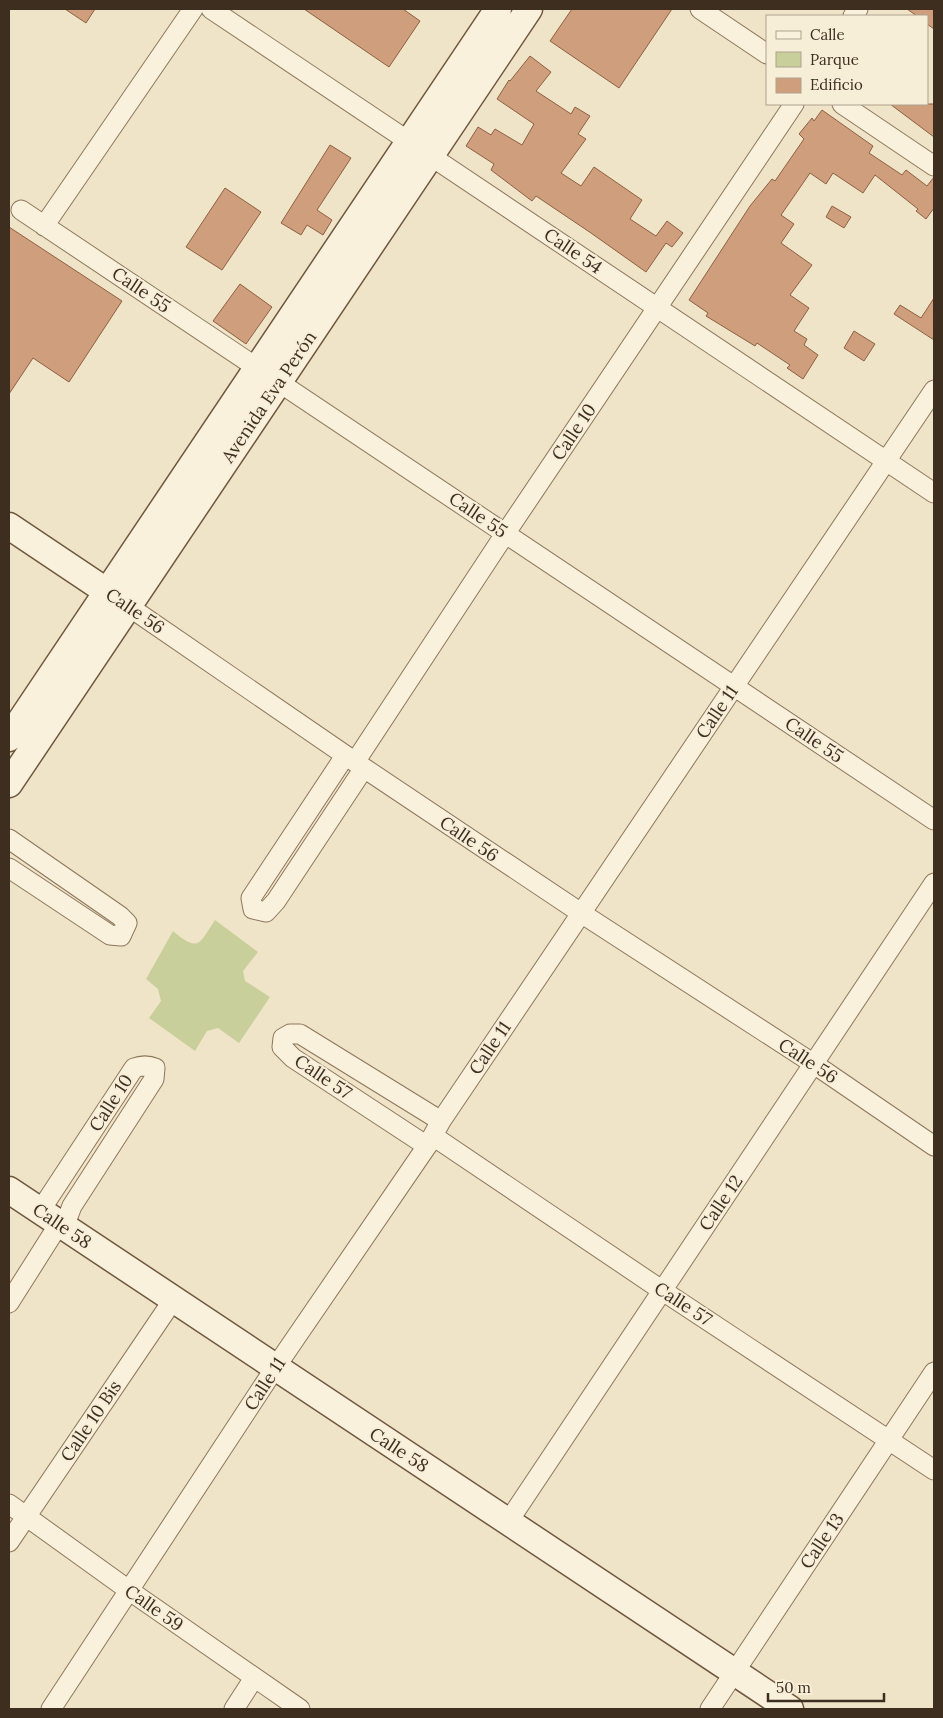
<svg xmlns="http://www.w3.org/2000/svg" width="943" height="1718" font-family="Lora,serif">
<rect width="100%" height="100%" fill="#f0e4c8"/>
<path fill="#c9cf9b" d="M215 920 258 952 243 971 245 981 270 997 239 1043 218 1028 207 1031 195 1051 149 1018 161 1001 158 989 146 979 173 931C199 953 199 944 215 920Z"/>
<path fill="#cf9f7d" stroke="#8d5f41" d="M65 9H95L86 23Z
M304 9H403L420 21 389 67Z
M572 9H672L619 88 550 41Z
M907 9H934V29L927 24V16H917Z
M530 56 551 72 536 91 571 114 575 107 590 116 578 134 586 139 561 173 581 186 594 167 642 200 630 219 656 236 667 221 683 233 672 247 666 243 646 272 591 233 536 196 532 201 491 170 494 164 466 146 478 127 491 135 495 129 522 145 534 124 497 99 509 80 510 81Z
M890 104H934V137Z
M822 110 873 146 869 153 902 175 906 170 927 186 934 177V208L926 219 916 211 918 209 875 175 863 193 833 173 826 184 810 173 781 215 794 224 781 243 812 265 790 295 809 308 794 331 807 339 804 345 818 355 803 379 787 368 790 365 757 343 755 346 706 316 708 313 689 300 750 206 772 179 775 181 804 139 799 134 812 118 814 121Z
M330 145 351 158 317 210 332 220 323 235 307 225 301 235 281 223Z
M225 188 261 212 222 270 186 247Z
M832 206 851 217 844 228 826 217Z
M9 227 122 301 69 382 33 358 9 394Z
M240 284 272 307 246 344 213 321Z
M934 298V340L894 314 900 305 921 318Z
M854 331 875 344 864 361 844 348Z"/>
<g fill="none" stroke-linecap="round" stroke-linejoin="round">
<g stroke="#8d765c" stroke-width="21">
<path id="street" d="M211 9 934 493
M700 9 767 54
M853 16 858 9
M842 104 934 166
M21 210 934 820
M44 226 193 9
M128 606 364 768 581 913 814 1064 934 1146
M345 756 251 898 253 909 266 912 276 901 364 768
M355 762 505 534 794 104
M9 839 120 916 127 923 121 936 110 935 9 868
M433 1136 663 1291 934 1470
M427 1146 293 1058 282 1047 283 1038 290 1034H300L441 1121
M40 1211 134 1068C142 1065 148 1065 155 1068L154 1079 72 1206 64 1227
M9 1303 59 1224
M9 1504 130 1591 300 1709
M508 1522 934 883
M9 1542 173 1300
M51 1709 275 1368 427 1146 441 1121 934 390
M234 1709 254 1678
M710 1709 934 1372"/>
</g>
<g stroke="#6f573f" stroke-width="29">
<path id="secondary" d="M9 526 121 601
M9 738 498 9
M9 784 529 9
M9 1190 790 1709"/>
</g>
<use href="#street" stroke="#faf1dc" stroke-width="19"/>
<use href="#secondary" stroke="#faf1dc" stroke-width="26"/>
</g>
<g text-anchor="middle" stroke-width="4" stroke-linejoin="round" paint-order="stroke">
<g font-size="18" fill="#3d2e20" stroke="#f7eed8">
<text transform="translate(573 251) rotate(34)" y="6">Calle 54</text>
<text transform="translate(141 290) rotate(34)" y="6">Calle 55</text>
<text transform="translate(269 397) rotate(-56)" y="6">Avenida Eva Perón</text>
<text transform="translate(574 432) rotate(-56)" y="6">Calle 10</text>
<text transform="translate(478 515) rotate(34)" y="6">Calle 55</text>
<text transform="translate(135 611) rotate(34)" y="6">Calle 56</text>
<text transform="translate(717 712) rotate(-56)" y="6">Calle 11</text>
<text transform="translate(814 740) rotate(34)" y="6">Calle 55</text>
<text transform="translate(469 839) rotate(34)" y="6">Calle 56</text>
<text transform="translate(490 1048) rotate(-56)" y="6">Calle 11</text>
<text transform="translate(808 1061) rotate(33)" y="6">Calle 56</text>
<text transform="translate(323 1077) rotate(34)" y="6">Calle 57</text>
<text transform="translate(111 1103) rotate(-57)" y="6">Calle 10</text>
<text transform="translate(721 1203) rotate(-56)" y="6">Calle 12</text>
<text transform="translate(62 1226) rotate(34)" y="6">Calle 58</text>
<text transform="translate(683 1304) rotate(33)" y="6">Calle 57</text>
<text transform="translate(265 1384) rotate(-57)" y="6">Calle 11</text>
<text transform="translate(91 1421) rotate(-56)" y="6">Calle 10 Bis</text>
<text transform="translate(399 1450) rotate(33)" y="6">Calle 58</text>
<text transform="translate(822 1541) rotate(-56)" y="6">Calle 13</text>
<text transform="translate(154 1608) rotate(35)" y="6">Calle 59</text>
</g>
</g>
<rect width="943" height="1718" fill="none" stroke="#3d2e20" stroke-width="20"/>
<rect x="766" y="15" width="162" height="90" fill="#f7eed8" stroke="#ada18e"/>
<rect x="776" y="31" width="25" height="8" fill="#faf1dc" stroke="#ada18e"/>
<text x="810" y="40" font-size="15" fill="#3d2e20">Calle</text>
<rect x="776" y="52" width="25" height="15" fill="#c9cf9b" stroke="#ada18e"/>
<text x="810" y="65" font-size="15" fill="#3d2e20">Parque</text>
<rect x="776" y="78" width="25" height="15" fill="#cf9f7d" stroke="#ada18e"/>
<text x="810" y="90" font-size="15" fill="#3d2e20">Edificio</text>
<path d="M768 1693v8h116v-8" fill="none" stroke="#3d2e20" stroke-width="2.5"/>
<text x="776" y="1693" font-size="15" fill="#3d2e20" stroke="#f7eed8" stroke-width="4" paint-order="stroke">50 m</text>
</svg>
